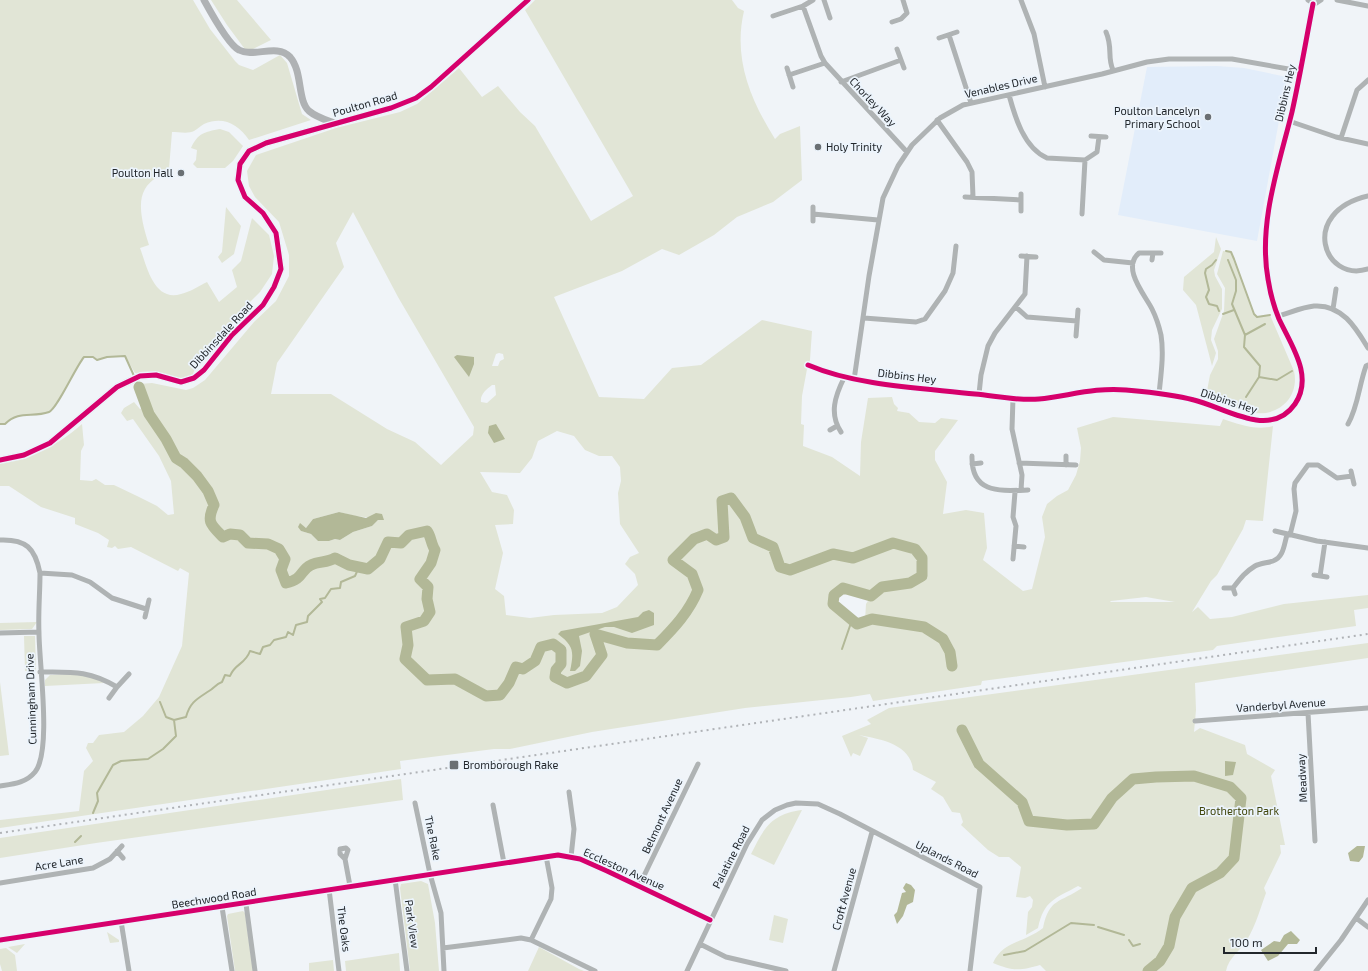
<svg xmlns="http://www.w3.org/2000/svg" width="1368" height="971" font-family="'Exo 2',sans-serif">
<rect width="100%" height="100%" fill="#f0f4f8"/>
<path fill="#e2edfa" d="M1217 66 1244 68 1287 77 1257 241 1118 215 1147 67Z"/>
<path fill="#e1e5d6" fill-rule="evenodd" d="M0 0H193L210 29 235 61 239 65 253 70 280 55 287 63 302 114 311 120 249 140C238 124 223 116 204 124 200 126 198 129 194 131 189 134 178 132 172 132L169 169C161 175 150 180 145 189 136 204 144 229 149 245L140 248C147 267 154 302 181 294 190 292 199 286 207 282L219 302 237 287 232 270 241 261 252 218 269 235 274 256 272 274 260 292 239 313 228 331 195 369 192 376 184 379 161 373H135L125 356 107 357 97 360 93 357H84C75 368 56 409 49 412 32 418 19 410 5 424H0Z
M211 0H237L271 40 247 52 227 25Z
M535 0H732L738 8 744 11C733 58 750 99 775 139L780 134 800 126 802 180 773 202 737 217 714 235 679 255 662 249 622 271 554 297 599 397 644 399 672 368 701 365 762 320 812 331 810 360 807 369 802 396 801 424 804 425 803 446 832 457 860 476 861 442 868 398 892 397 894 404 898 408 897 411 909 413 919 422 935 423 941 418 958 420 935 451V460L947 482 943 514 966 510 984 513 987 548 983 560 1023 591 1032 589 1045 537 1042 517 1047 504 1057 496 1068 490 1076 475 1080 461 1081 448 1077 428 1113 417 1220 426 1223 419C1238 424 1257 431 1273 426L1263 521 1246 520 1243 529 1217 575 1211 581 1192 612 1198 607 1210 619 1232 617 1284 604 1368 595V608L1354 610 1356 626 1217 646 1213 650 982 681 981 685 873 701 870 694 851 697 745 708 592 732 510 749H494L400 761 401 769 0 828V820L79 811 84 771 93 761 86 748 88 743H93L99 735 124 732 143 716 159 697 182 646 189 573 180 568 178 571 131 547 118 549 115 546 112 548 107 547 109 540 98 533 75 524V518L41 507 9 486H0V463C34 455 55 448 82 424L84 445 81 451 80 480 92 481 96 479 105 485H114L137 496 157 506 168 515 174 514 171 481 159 456 133 419 127 421 121 413 124 408 134 402 140 409 146 406 139 384 152 383 186 390 193 388 205 380 254 322 276 301 289 276V255L279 222 255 197 249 186 247 171 256 155 336 128 400 112 417 104 459 68 482 97 498 86 520 112 535 126 591 221 633 196 525 10ZM353 212 398 297 474 427 473 435 441 465 415 442 387 429 331 394H271L277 363 344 267 336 243ZM499 353 503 354 504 359 500 361 498 366H492L496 354ZM492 385H495L496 395 487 403 481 402C480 394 486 390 492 385ZM557 431 574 436 585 450 599 456H612L620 467 621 481 618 493 620 524 639 553 630 557 625 564 635 574 638 585 617 607 602 613 554 615 530 618 506 615 504 596 495 589 503 553 495 525 513 524 514 510 507 495 492 492 480 472 520 473 532 458 538 441ZM339 512 355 516 384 519 378 520 372 526 353 532 340 540 335 539 329 541H318L311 534 301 531 300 524 306 528 313 519ZM843 588 871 596 866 604 865 621 857 624 834 604V595ZM1146 597 1175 602H1110L1111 601ZM927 628 949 639 955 650 949 644Z
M220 129 229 132 243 146 233 161 225 168H197L193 164 196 160 197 150 191 148C198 133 204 132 220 129Z
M226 207 241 226 234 254 222 263 218 257 222 252Z
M1216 237 1221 249 1214 270 1215 276 1222 289V309L1212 330 1211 340 1216 353 1212 366 1196 305 1183 290 1184 277 1214 252Z
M1223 251 1231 252 1254 314 1257 317 1270 315 1294 371C1300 398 1277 419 1249 412 1235 409 1220 401 1206 396L1210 375 1218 359V351L1214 339 1224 311 1225 288 1217 274Z
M37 622 32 629 0 630V623Z
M24 636H35L36 671H25Z
M1368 643V658L1195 683 1196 710 1194 732 1200 728 1245 745 1247 754 1275 770 1271 776 1285 845H1280L1281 853 1264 888 1266 893C1260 909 1256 925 1247 940 1240 951 1229 957 1226 971H1046L1040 965C1020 971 1012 971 993 963 1003 941 1024 943 1043 928 1049 898 1060 903 1082 888L1078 886C1055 899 1044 900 1038 928L1026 935 1028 912 1032 907 1033 900 1030 896 1025 898 1016 897 1021 867 1009 857H999L988 850 961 825 963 822 960 813 952 812 943 797 931 789 936 782 913 770C911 744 880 739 859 735L868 738 860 756 853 753 851 757 842 736 871 724 867 720 889 708Z
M69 674 89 675 104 683 45 686V680L50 675Z
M0 682 9 755 0 756Z
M401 779 403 800 96 843 0 858V838Z
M802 810 774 865 751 854C764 828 771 814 802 810Z
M421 881 428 884 435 923 439 971H410L400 888 401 884Z
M243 911 245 913 253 971H235L227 916 228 914Z
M774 915 788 919 783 943 769 940Z
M107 932 119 940V942L110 943Z
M25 944 17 953 8 947Z
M539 947 579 969 584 971H528Z
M6 948 15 955 17 971H2L0 964V949Z
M399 953 400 971H346L345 961Z
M333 960 334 971H309V963Z"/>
<path fill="#b2b897" d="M457 355 474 357V364L469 377 454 357Z
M496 424 505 439 494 443 488 433 489 426Z
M339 512 366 518 376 513 382 514 384 520H378L372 526 353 532 340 540 335 539 329 541H318L311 534 301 531 298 527 300 523 306 528 313 519Z
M649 610 654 613V625L632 633 614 627H605L579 636 582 651 580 666 575 671H570C574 652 574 646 558 634L561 631 638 617 643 612Z
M1225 761 1236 762 1233 775 1225 776Z
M1357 846H1365L1363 857 1359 862 1350 861 1348 853Z
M906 883 911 885 915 890 913 902 907 905 903 916 897 924 894 915 897 912 902 893 906 892 903 888Z
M1291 931 1300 940 1297 944H1288L1278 956 1268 961 1261 950 1274 941 1280 942 1284 935Z"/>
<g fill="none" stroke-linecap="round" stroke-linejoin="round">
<path stroke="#b2b897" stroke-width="2" d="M1226 251 1231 252 1234 259 1254 314 1257 317 1270 315
M1216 260 1212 265 1206 269 1205 273 1209 290 1206 297 1209 304 1217 306 1219 311
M1228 260 1236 280V291L1232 304 1245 335 1244 347 1260 366 1259 377 1246 397
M1223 314 1234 310
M1245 335 1265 324
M1259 377 1277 380 1292 371
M0 424H5C19 410 32 418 49 412 57 409 75 368 84 357H93L97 360 107 357 125 356 139 387
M842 649 852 620
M160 702 166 717 174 720
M93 813 98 801 97 793 113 765 121 761 148 759 163 749 176 736 174 720 186 717C190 702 197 699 209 691 214 688 216 684 222 682L225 675 230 676C235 663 245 665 250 651L260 654 263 647 270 645 274 640 286 637 288 632 293 635 296 625 307 622 308 616 322 602 320 599 325 598 331 589 340 588 341 582 355 576 359 567
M75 842 81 836
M1098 927 1124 935
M1129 940 1133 946 1140 944
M1004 955 1025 951 1071 923 1094 925"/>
<path stroke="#b2b897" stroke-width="11" d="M139 387 149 414 166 439 176 458 184 463 197 476 208 491 214 505C206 522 211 525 223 537L230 534 240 535 248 543 268 544 279 549 285 559 281 570 286 583C304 579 300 570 311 565 319 561 327 563 335 558L349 565 368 569 380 559 388 542 401 543 409 535 427 531C431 536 431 544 435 550L431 563 420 579 428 587 427 599 430 612 424 621 406 627 408 645 405 659 427 680 455 679 486 696 500 695 509 683 516 667 523 669 535 661 541 647 553 644 561 650V664L556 670 555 677 567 683 586 676 602 655 595 634 627 643 657 645C674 628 689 612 698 590L692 574 673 560 694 539 707 534 716 540 724 537 722 501 731 498 745 517 753 538 773 547 780 567 790 570 833 554 853 558 893 543 915 549 922 558V576L910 583 882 587 871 596 843 588 834 595 833 604 857 624 872 619 924 627 943 639 950 652 952 666
M962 730 979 764 1022 802 1029 821 1067 825 1094 824 1112 798 1133 779 1156 777 1194 776 1230 787 1241 798 1234 858 1220 873 1192 888 1175 917 1169 946 1160 961 1148 971"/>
<path stroke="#afb3b4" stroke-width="5" d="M824 0 830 18
M1021 0 1034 34 1045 87
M1308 0 1315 4 1321 0
M1337 0 1368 6
M803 6 821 56 825 63 907 152
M773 16 803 6 813 0
M892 22 901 19 907 13 903 0
M1106 32C1113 48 1107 57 1113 70
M949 35 971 103
M939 38 957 32
M897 49 904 68
M787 68 793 87
M789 75 825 63
M841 82 901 60
M1009 95C1015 117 1024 148 1047 158L1085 160 1097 152 1099 137
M937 120 967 162 972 172 973 197
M1289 121 1336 137 1368 144
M1091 136 1106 137
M1341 138 1357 90 1368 80
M1368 196C1299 212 1323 283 1368 269
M965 197 1021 200
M1021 211V194
M813 214 878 220
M1082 214 1085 160
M813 221V207
M1094 252 1104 260 1133 263
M1021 256 1036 257
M1152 260 1153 253
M1016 307 1027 317 1077 321
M1333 309 1336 289
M1278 316C1289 313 1303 307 1314 306 1342 304 1356 328 1368 348
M864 318 916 322 925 319 945 291 953 273 956 246
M1076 336 1078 310
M808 365C857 386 922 388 975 394 996 396 1018 401 1039 399 1068 396 1096 387 1126 390 1148 392 1172 394 1194 400 1224 407 1270 440 1295 404 1314 376 1291 345 1279 319 1274 307 1270 292 1268 279 1258 223 1279 165 1292 112 1300 76 1306 40 1313 4
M854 380 869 276 883 198 898 166 912 145 940 118 963 105 1102 74 1147 62 1169 59H1232L1300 71
M979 394 981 375 988 346 995 333 1025 294 1027 256
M1159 394C1161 374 1164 354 1161 335 1159 326 1156 317 1152 309 1145 295 1121 268 1139 253H1161
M1013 398 1012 429 1022 475 1021 490
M1348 424C1358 407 1359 385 1366 366L1368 365
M830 430 837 426
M841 432C829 414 835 396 844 378
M972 456C971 494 1000 491 1028 490
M1066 456V465
M1019 463 1076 465
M972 464 981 463
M1351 471 1354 484
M1275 531 1317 541 1368 548
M1290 535 1296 511 1294 489 1295 483 1308 465H1318L1337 478 1352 476
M0 540C26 539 35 548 40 573 40 593 38 613 39 633 39 663 52 751 35 772 26 783 13 784 0 786
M1014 546 1024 547
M1013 559 1016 526 1013 517 1015 492
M40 573 72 575 90 582 112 598 146 609
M1314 575 1327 577
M1320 576 1325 542
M1224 588H1233C1240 579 1245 572 1255 566 1260 563 1267 563 1273 561 1284 557 1284 544 1287 535
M1233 588 1235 594
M145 617 149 600
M0 633 39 632
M40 672C71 672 89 670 117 687
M109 698 117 687 129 674
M1308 713 1315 841
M1195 721 1368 708
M569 792 574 829 571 857
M415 803 430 874 441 913 444 971
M493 805 504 863
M117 851 123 858
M345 859 348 850 346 848 340 849V854L345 859 350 886
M395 879 407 971
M0 883 93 868 110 859 122 846
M639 886 698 764
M329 889 339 971
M246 904 255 971
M222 907 232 971
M1356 918 1368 927
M121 921 129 971
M0 940 558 855 580 859 607 871 710 920
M531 940 551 899 552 888 546 856
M700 944 726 957 786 971
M443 948 521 938 531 940 595 971
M687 971 747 844 762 820 775 810 787 805 796 803 818 804 840 814 980 887 970 971
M834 971 872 832
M1316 971 1341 940 1368 900"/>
<path stroke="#afb2b4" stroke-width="7" d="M204 0C210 11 229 45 239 50 254 58 277 43 290 57 303 72 297 100 309 111 316 117 326 120 334 123
M0 460 24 455 50 443 117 387 140 376 156 375 181 382 194 378 204 370 232 335 263 305 274 287 281 269 276 233 263 213 245 197 238 180 240 164 249 151 266 143 391 108 416 98 431 87 528 0"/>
<path stroke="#b0b3b7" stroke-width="2" stroke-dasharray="2 4" stroke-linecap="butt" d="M0 833 1368 634"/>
<g stroke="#ecf4fc" stroke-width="8">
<path id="cycleway" d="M808 365C857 386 922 388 975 394 996 396 1018 401 1039 399 1068 396 1096 387 1126 390 1148 392 1172 394 1194 400 1224 407 1270 440 1295 404 1314 376 1291 345 1279 319 1274 307 1270 292 1268 279 1258 223 1279 165 1292 112 1300 76 1306 40 1313 4
M0 460 24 455 50 443 117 387 140 376 156 375 181 382 194 378 204 370 232 335 263 305 274 287 281 269 276 233 263 213 245 197 238 180 240 164 249 151 266 143 391 108 416 98 431 87 528 0
M0 940 558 855 580 859 607 871 710 920"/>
</g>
<use href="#cycleway" stroke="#d6006c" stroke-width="5"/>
</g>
<g fill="#6a6f73" stroke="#ecf4fc" stroke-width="1.5">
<circle cx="1208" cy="117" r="4"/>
<circle cx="818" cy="147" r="4"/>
<circle cx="181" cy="173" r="4"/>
<rect x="449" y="760" width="10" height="10" rx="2"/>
</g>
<g text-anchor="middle" stroke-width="3.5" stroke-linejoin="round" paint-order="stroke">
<g font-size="11" fill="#22272c" stroke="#ecf4fc">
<text transform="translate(1001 86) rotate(-13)" y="4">Venables Drive</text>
<text transform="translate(1285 93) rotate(-77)" y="4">Dibbins Hey</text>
<text transform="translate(873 102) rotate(47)" y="4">Chorley Way</text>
<text transform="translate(365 104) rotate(-16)" y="4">Poulton Road</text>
<text transform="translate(221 335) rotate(-47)" y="4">Dibbinsdale Road</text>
<text transform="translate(907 376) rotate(7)" y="4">Dibbins Hey</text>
<text transform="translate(1229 401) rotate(18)" y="4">Dibbins Hey</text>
<text transform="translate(31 699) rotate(-92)" y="4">Cunningham Drive</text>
<text transform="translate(1281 705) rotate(-4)" y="4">Vanderbyl Avenue</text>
<text transform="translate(1302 778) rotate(-93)" y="4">Meadway</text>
<text transform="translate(662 816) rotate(-65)" y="4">Belmont Avenue</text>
<text transform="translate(433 838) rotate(78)" y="4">The Rake</text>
<text transform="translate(731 857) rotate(-63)" y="4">Palatine Road</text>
<text transform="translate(947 859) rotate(27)" y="4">Uplands Road</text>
<text transform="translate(59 863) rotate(-9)" y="4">Acre Lane</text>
<text transform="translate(624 869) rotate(24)" y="4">Eccleston Avenue</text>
<text transform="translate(214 898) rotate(-9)" y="4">Beechwood Road</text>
<text transform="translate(844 899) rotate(-75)" y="4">Croft Avenue</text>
<text transform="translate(412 924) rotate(82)" y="4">Park View</text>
<text transform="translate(344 929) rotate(83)" y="4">The Oaks</text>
</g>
<g font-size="11" fill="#22272c" stroke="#ecf4fc" text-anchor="end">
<text x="1200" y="115">Poulton Lancelyn<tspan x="1200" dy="13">Primary School</tspan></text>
<text x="826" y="151" text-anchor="start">Holy Trinity</text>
<text x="173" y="177">Poulton Hall</text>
<text x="463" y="769" text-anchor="start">Bromborough Rake</text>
</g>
<g font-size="11" fill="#40460b" stroke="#ecf4fc">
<text x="1239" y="815">Brotherton Park</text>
</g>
</g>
<path d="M1224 947v6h92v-6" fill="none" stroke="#22272c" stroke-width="2"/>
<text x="1230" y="947" font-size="12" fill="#22272c" stroke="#ecf4fc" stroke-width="3" paint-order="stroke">100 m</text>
</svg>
